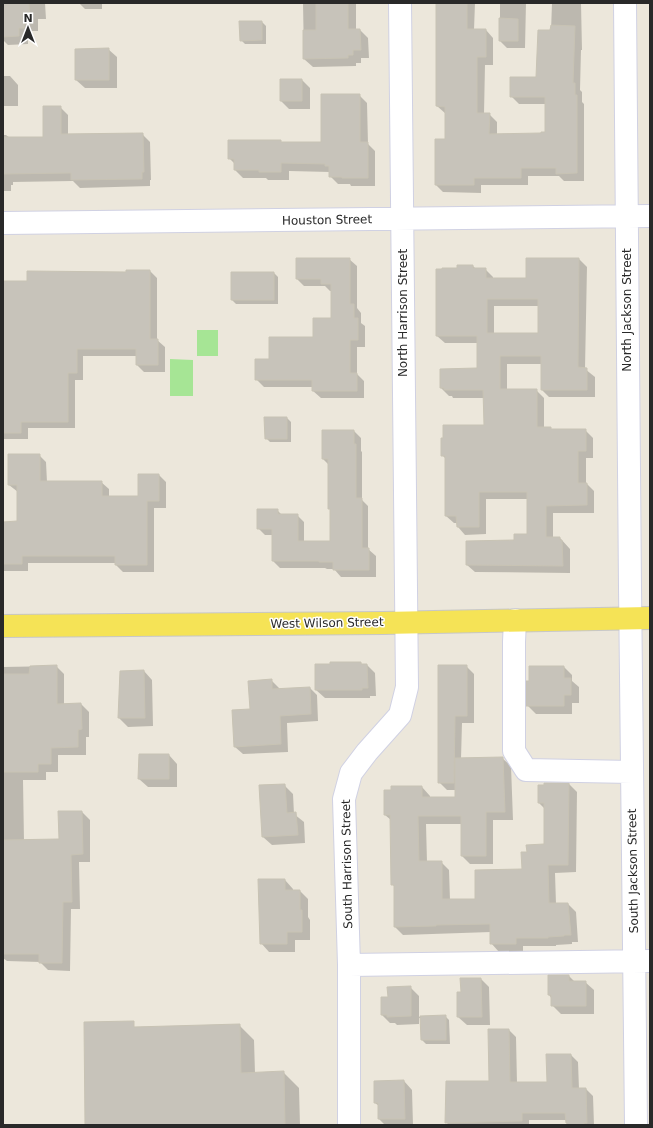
<svg xmlns="http://www.w3.org/2000/svg" width="653" height="1128" font-family="'DejaVu Sans',sans-serif">
<rect width="100%" height="100%" fill="#ece7db"/>
<path fill="#a6e595" d="M197 330H218V356H197Z
M170 359 193 360V396H170Z"/>
<path fill="#0003" fill-rule="evenodd" d="M4 3H45L46 19H38V31H32V36H28V44L8 45 3 40Z
M79 3H107V4H102V9H85Z
M303 3H356V30H360L368 38 369 58H361V63H356V66L313 67 304 59Z
M438 3H475L474 30H486L493 38V65H485L484 114H489L497 122V134H542L546 133V104H519L511 96 537 78 551 31 552 3H581L582 50H581L580 90 582 92V102L584 104V181H564L559 176H528V185H481V193L443 192 436 185 446 140V114L437 106Z
M500 3H526L525 48H507L500 41Z
M262 22 266 26V44H245L241 40Z
M108 49 117 57V88H85L76 80Z
M3 76H10L18 85V106H3Z
M302 80 310 88V109H289L281 101Z
M359 95 367 103 368 144 375 151V186H351L350 184H338L330 176V172L289 171V180H268L266 178H243L235 170V164L229 158 280 141 282 143H322Z
M60 107 68 115V135L142 134 150 142 151 180H150V186L80 188 73 181 13 182V185H11V191H3V135H6L10 138H44Z
M349 259 357 266V308L361 313V323L365 326V347H357V374L364 381V398H321L313 391V387H264L256 379 270 360 314 338 332 319V291H330L325 286H304L297 279Z
M579 259 587 267 585 369 595 377V397H549L542 390V364H507V390H536L544 398V428H550L552 430H585L593 438V458H586V483L594 491V513H553V538H560L570 549V573L475 572 467 565 528 535V499H486V534L465 535 458 527 457 523H454L446 516V459L442 455 485 426 484 398H453L452 396H449L441 388V370L478 369V343H445L437 336 458 269 473 266 476 269H485L493 277V279H527ZM494 306H539V334H494Z
M150 271 157 278V340L165 347V372H144L137 365V356H83V380H75V428H28V439H3V282H28Z
M274 273 278 277V304H236L232 300Z
M287 418 291 422V442H270L266 438Z
M354 431 361 438V451L362 452V500L368 506V549L376 556V577H341L334 569H327L325 568H280L273 561V535H265L258 528 277 510 282 515H297L304 522V542H331V510L329 508V465L323 459Z
M39 455 46 462 47 482H101L109 489V497H139L159 475 166 482V508H154V572H123L116 565V563H28V571H4L3 570V525L18 522V492L9 485Z
M361 663 362 665H367L375 673 376 696H370V698H325L316 690Z
M56 666 64 674V704H81L89 712V737H86V755H58V772H46V780H23L24 841 60 840 82 812 90 820V862H79L80 909H71L70 971 48 970 40 962 7 961 3 958V667Z
M466 666 474 674V723H462L461 759 502 758 511 766 513 820H493V864H470L462 856V824H426L427 862H441L449 870 450 900H476L523 870 528 853 545 845V809L539 803 569 784 577 792 576 872 555 873 556 904H568L576 912 578 942H572V944L556 945V946H523V952H499L491 943V932L403 935 395 927V887L392 884 391 820 385 815 422 787 430 796V798H456V790H447L439 782Z
M564 667 572 675V681L579 687V703H572V714H536L528 706Z
M144 671 152 680 153 726 128 727 119 718 120 672Z
M271 680 279 688V690L310 688 317 695 318 721 287 723 288 752 243 754 235 747 251 710Z
M169 755 177 764V787H148L139 779Z
M284 785 293 794 294 814 304 822 305 843 272 845 263 837Z
M285 880 293 889V891H300L308 899V917L310 920V940H295V952H269L261 943Z
M569 976 575 982H585L594 990V1014H561L552 1005V999L549 995Z
M481 979 489 987 490 1025H467L458 1017 462 993Z
M410 987 419 996V1017L445 1016 449 1020 450 1044H426L422 1040 421 1018H419V1024L397 1025 395 1023H390L382 1015 389 998Z
M239 1025 254 1040 255 1073 283 1072 299 1088 300 1125H167Z
M489 1030H509L516 1037 517 1083H548L571 1055 578 1062 579 1089H586L593 1096 594 1125H568L566 1120H529V1125H449L446 1122 490 1082Z
M404 1081 412 1090 413 1125H385L379 1119V1106L375 1103Z"/>
<path fill="#c7c3ba" stroke="#c8c3b4" fill-rule="evenodd" d="M3 3H29L30 23H24V28H19V36L3 37Z
M316 3H348V29H360L361 50H353V55H348V58L303 59V30H316Z
M436 3H467V29H486V57H477V113H490L489 134 541 133V132H545V97H510V77H536L538 30H550L551 25 575 26 573 83H575V95H577V173L556 174V168H521V178H474V185H435V139H445V107L436 106Z
M499 18 518 19V41H499Z
M239 21H262V40L240 41Z
M109 48V80H75V49Z
M280 79H302V101H280Z
M321 94H360V142H368V178H342V177H329V166H325V164L281 163V172H259V170H234V159H228V140H281V142H321Z
M43 106H61V134L143 133 144 172H142V179L71 180V173L3 174V137H43Z
M296 258H350V304H354V318H358V340H350V373H357V391H312V380H255V359H269V337H313V318H331V284H321V279H296Z
M526 258H579L578 367 587 368V390H541V356H500V389H537V427H551V429H586V451H578V483H587V505L546 506V537H560V540H562L563 566 466 565V541L514 540V534H527V492H479V527H457L456 516H445V456H441V438H443V425H484L483 390H444V388H440V369L477 368V336H436V269H442V268H457V265H473V268H486V278H526ZM487 299H538V333H487Z
M126 270H150V339H158V365H136V349H77V373H68V422H21V433H3V281H27V271L126 272Z
M231 272H274V300H231Z
M264 417H287V439H265Z
M322 430H354V444H356V498H362V548H369V570H333V562H319V561H272V529H257V509H278V514H298V541H330V509H328V459H322Z
M8 454H40V481H102V496H138V474H159V501H147V565H115V556H22V564H3V522L17 521V485H8Z
M330 662H361V664H367L368 688H362V690H315V664H330Z
M57 665V704L81 703 82 729 78 730V747L51 748V764H38V772H3V674H29L30 666Z
M438 665H467V716H455L454 783H438Z
M529 666H564V678H571V695H564V706H526V681H529Z
M144 670 145 718H118L120 671Z
M272 679V689L310 687 311 714 280 716 281 744 234 747 232 710 250 709 248 681Z
M139 754H169V779H138Z
M503 757 505 812H486V856H461V816H418L419 861H442V899H475V870L522 869 521 852H527L526 845 544 844V803H538V785H544V783H569L568 865H548L549 903H568L571 935H564V936L548 937V938H516V944H490V924L436 925V926L394 927V885H391L390 815H384V790H391V786H422V797H455V758Z
M285 784 287 813 296 812 298 835 262 837 259 785Z
M58 811H82L83 854 71 855 72 902H63L62 963H39V954H3V840L59 839Z
M258 879H285V890H300V910H302V932H287V944H260Z
M548 975H569V981H586V1006H551V995H548Z
M460 978H481L482 1017H457V992H461Z
M411 986V1016L387 1017V1015H381V997H388L387 987Z
M446 1015V1040H421L420 1016Z
M134 1021V1027L240 1024 241 1073 284 1071 285 1125H85L84 1022Z
M488 1029H509L510 1082H547L546 1054H571L572 1088H586L587 1123H584V1125H567V1123H566L565 1113H522V1121L445 1123 446 1081H489Z
M404 1080 405 1119H378V1103H374V1081Z"/>
<g fill="none" stroke-linecap="round" stroke-linejoin="round">
<g stroke="#d0d1e3" stroke-width="24">
<path id="minor" d="M625 3 630 587 636 1125
M3 223 650 216
M515 620 514 642V751L526 770 632 772
M349 965 650 961
M349 1125V965L344 799 351 773 367 752 400 715 407 687 400 3"/>
</g>
<g stroke="#c7c7c7" stroke-width="24">
<path id="major" d="M3 626 383 623 650 618"/>
</g>
<use href="#minor" stroke="#fff" stroke-width="22"/>
<use href="#major" stroke="#f5e356" stroke-width="22"/>
</g>
<g text-anchor="middle" stroke-width="3" stroke-linejoin="round" paint-order="stroke">
<g font-size="12" fill="#292929" stroke="#fff">
<text transform="translate(327 220) rotate(-1)" y="4">Houston Street</text>
<text transform="translate(627 310) rotate(-90)" y="4">North Jackson Street</text>
<text transform="translate(403 313) rotate(-90)" y="4">North Harrison Street</text>
<text transform="translate(327 623) rotate(-1)" y="4">West Wilson Street</text>
<text transform="translate(347 864) rotate(-91)" y="4">South Harrison Street</text>
<text transform="translate(633 871) rotate(-91)" y="4">South Jackson Street</text>
</g>
</g>
<rect width="653" height="1128" fill="none" stroke="#292929" stroke-width="8"/>
<g transform="translate(28 28)" stroke="#ffffff" stroke-width="3" paint-order="stroke">
<path d="M0-3L7 15L0 10L-7 15Z" fill="#292929"/>
<text y="-6" font-size="11" font-weight="bold" text-anchor="middle" fill="#292929">N</text>
</g>
</svg>
